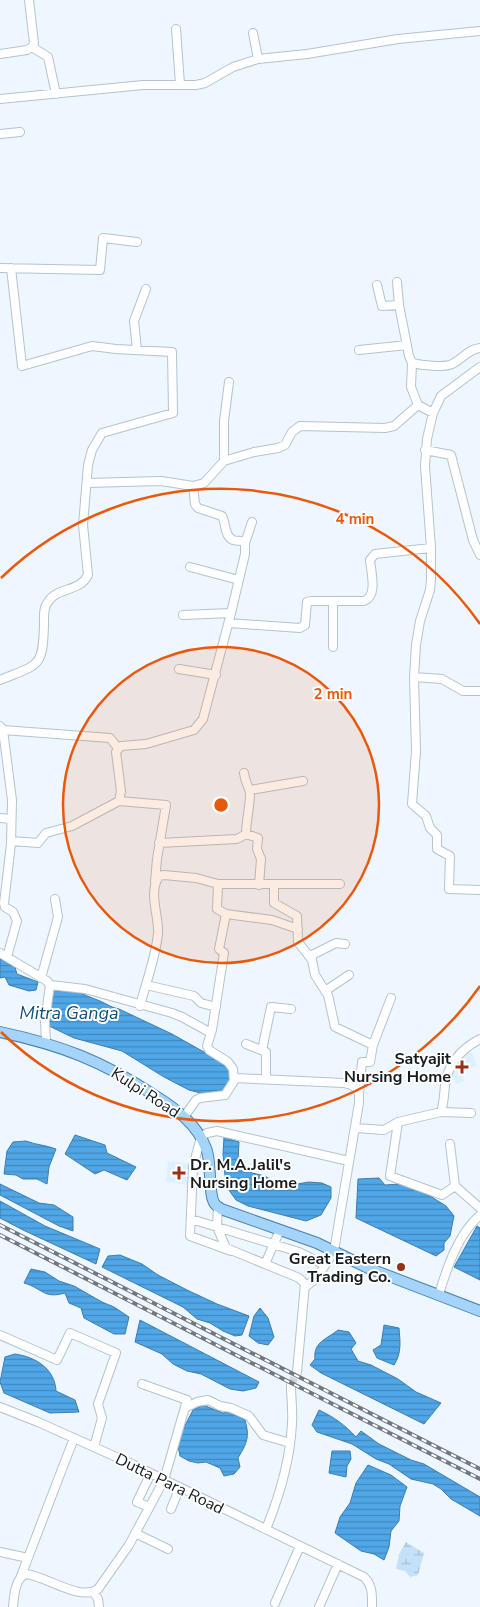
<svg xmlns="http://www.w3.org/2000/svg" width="480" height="1607" font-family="'Nunito Sans',sans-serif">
<defs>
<pattern id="wetland-marsh" width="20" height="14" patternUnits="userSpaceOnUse" patternTransform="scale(1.25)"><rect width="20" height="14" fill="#c5e1fa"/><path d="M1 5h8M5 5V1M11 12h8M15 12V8" fill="none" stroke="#a8c0d6"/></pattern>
<pattern id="water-rules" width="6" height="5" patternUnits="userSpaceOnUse" patternTransform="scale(1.25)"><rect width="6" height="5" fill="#50a7e8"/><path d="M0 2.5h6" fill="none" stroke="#4187bc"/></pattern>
</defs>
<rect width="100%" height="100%" fill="#eef7ff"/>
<path fill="#deeffe" d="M467 1053H472L477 1066 467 1069V1071L462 1073 464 1081 456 1084 453 1077 450 1075 457 1059Z
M168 1161 192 1164 189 1185 166 1182Z"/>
<path fill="url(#wetland-marsh)" d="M406 1542 424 1553 418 1575 410 1577 405 1571 396 1569 399 1554Z"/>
<path fill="url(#water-rules)" stroke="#3f7dac" d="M0 957 14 964 17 974 38 982 36 990 29 991 9 985 5 977 0 978Z
M71 988C81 994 90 997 100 1001 107 1004 112 1008 119 1009L172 1034 204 1052 219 1058 230 1070 231 1081 224 1092 208 1095 189 1090 164 1077 122 1051 74 1038 47 1025 53 989Z
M75 1135 105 1145 107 1153 136 1167 127 1180 104 1170 95 1174 65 1154Z
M224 1137 239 1142 238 1161 252 1173 265 1176 273 1181 297 1184 309 1182 322 1183 331 1187V1198L321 1215 306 1221 248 1206 236 1200 226 1186 223 1154Z
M26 1141C36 1145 46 1145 56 1149L49 1167 47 1184 37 1179H23L16 1175 4 1174 7 1151 13 1142Z
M379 1178 385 1185 400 1184 430 1196 446 1206 454 1216 450 1236 444 1243V1250L436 1256 356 1218 358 1179Z
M0 1184 39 1203 54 1205 73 1217V1231L59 1226 0 1195Z
M0 1201 45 1226 100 1249 96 1264 23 1230 0 1218Z
M477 1226 480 1228V1280L454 1267Z
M120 1255 142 1264 158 1275 187 1290 217 1304 249 1316 242 1335 235 1336 223 1331 210 1323 197 1319 183 1307 102 1267 108 1256Z
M31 1269 45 1272 59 1281 74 1286 102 1302 114 1307 129 1317 125 1334H114L84 1318 81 1308 69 1303 65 1293C43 1299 44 1289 24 1283Z
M260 1308 268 1318 274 1337 268 1345 258 1343 249 1336 254 1316Z
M140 1320 259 1382 256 1388 243 1391 230 1389 201 1374 187 1371 173 1364 162 1354 135 1342Z
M384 1325 399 1328C400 1341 402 1353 394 1365L377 1358 373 1350 381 1345Z
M338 1330 349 1332 356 1343 351 1349 358 1361 371 1365 398 1379 416 1392 441 1403 424 1424 321 1373 310 1365 315 1359C313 1342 327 1339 338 1330Z
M15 1354C36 1357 55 1369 56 1391L75 1400 79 1412 50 1413 4 1393 0 1382 5 1357Z
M203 1405 223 1413 231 1412 245 1420C250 1437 247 1443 238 1458L240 1467 234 1474 224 1476 220 1468 206 1462 198 1463 189 1461 180 1456 177 1441 193 1410Z
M319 1410C334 1417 345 1425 356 1437L361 1431 379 1444 411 1460 424 1464 480 1497V1516L451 1499 441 1489 433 1484 411 1479 389 1464 376 1459 352 1444 317 1432 312 1425Z
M332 1451H350L351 1459 347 1466 346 1477 329 1473Z
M368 1465 391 1475 407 1487 400 1506 399 1521 391 1531 389 1547 384 1560 374 1554 361 1551 335 1533 340 1517 350 1503 356 1483Z"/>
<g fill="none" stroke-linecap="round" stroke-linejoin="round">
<path stroke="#ced6de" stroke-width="8" stroke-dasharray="8 4" stroke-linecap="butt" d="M291 1385 297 1372"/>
<g stroke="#b4c3cf" stroke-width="10">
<path id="minor" d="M176 29 180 84
M253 33 258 59
M32 47 48 57 56 94
M0 54 27 50 32 47 34 43 29 0
M0 99 143 85H196L205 83 233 67 258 59 307 54 398 39 480 31
M0 134 20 132
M0 268 100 270 103 238 137 242
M397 282 399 305 409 356 412 363C421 365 444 368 452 364 463 359 468 349 480 348
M377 285 382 306 399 305
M137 350 134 321 146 289
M359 350 407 345
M412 363 411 387 418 405
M480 367 441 396 433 413 427 439 425 466 431 548V579L430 590 420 621 416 645 414 677 416 751 412 804 426 816 430 828 437 835V849L450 856 449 889 480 890
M425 450 451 455 473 540 480 555
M224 461V421L229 382
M87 483 161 481 193 486
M245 543 252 522
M190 567 239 580
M183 615 231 613
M229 623 300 628 305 625 307 602 311 601H364C378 596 371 572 370 560L375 554 431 548
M333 647V601
M179 669 216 675
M414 677 442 679 463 691H480
M0 680C39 664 43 668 44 624 44 617 43 608 48 602 57 587 80 592 88 575L83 525 88 465 92 450 102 433 173 413 172 352 116 349 92 346 22 366 11 268
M0 726 3 730 12 800 11 844 4 903 5 907 13 912 17 921 7 957
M3 730 110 738 118 748
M244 773C245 782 249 787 250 793 250 808 246 820 246 834L258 838 257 849 261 859 259 885
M250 790 303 781
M119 801 166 805 157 859 155 882
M0 818 11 819
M11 841 38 843 46 833 72 826 119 801 121 791 116 752 121 746 146 744 194 730 203 719 231 613 245 554V543C241 539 239 542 233 540 224 536 226 523 222 516L198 508 195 504 193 486 204 483 224 461 254 452 278 448 285 445 292 432 300 426 385 428 394 426 418 405 433 413
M159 843 237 839 246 834
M274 885V903L297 916 298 942 312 960 315 975 328 995 335 1027 373 1045 370 1062H362L359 1094
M226 914 272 920 298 929
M0 953 47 981 50 985 45 1021 46 1043
M310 956 336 943 345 944
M41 978 58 917 55 899
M50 985 85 989 172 1013 182 1017 211 1033
M146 985 194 996 201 1003 216 1007
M325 991 349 975
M140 1006C146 982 156 957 158 933 159 915 148 893 159 876L164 875 196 878 218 884H340
M246 1044 266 1052V1079
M373 1045 391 998
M262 1050 271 1007 291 1009
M235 1078 344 1083 351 1085 356 1088 359 1094V1103L334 1251 317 1278 305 1287
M441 1112 471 1113
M184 1117 196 1100 200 1098 225 1095 234 1081 233 1069 228 1062 209 1050 207 1046 212 1030 224 953 219 949 226 914 217 909 218 884
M398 1122 390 1176 442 1195 455 1186 450 1144
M355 1128 384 1130 398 1122 441 1112C444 1103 444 1094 445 1085 448 1063 461 1049 480 1039
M455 1186 480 1208
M218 1207 217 1227 226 1248 299 1278 305 1284 297 1372
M191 1219 299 1252 325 1265
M231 1251 190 1236 193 1167 201 1137 207 1133 217 1131 349 1161
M265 1264 280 1230
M439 1294C447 1268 458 1234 480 1215
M0 1335 57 1360 70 1333 116 1353 98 1404 102 1418 94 1447
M0 1407 38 1422 134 1465 364 1577C373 1586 372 1595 372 1607
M185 1408 197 1402 208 1400 220 1406 231 1408 249 1416 263 1435 290 1443
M149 1507 137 1502 151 1473
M171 1509 180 1487
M266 1529C280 1495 290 1460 292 1424 293 1411 291 1398 291 1385
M135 1533 168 1549
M0 1552 28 1558
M21 1576 74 1438
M94 1593 98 1599 99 1607
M275 1603 300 1546
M13 1607C14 1596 15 1578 26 1574 46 1576 81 1602 98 1589L129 1545 164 1480 187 1400 142 1384
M319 1607 338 1564"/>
</g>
<g stroke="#4b81ab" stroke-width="12">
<path id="major" d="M0 1032C61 1045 102 1061 154 1095 175 1108 197 1124 206 1148 212 1162 208 1196 215 1204 216 1206 219 1207 221 1209L317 1243 368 1268 480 1311"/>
</g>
<use href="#minor" stroke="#fff" stroke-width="8"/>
<use href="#major" stroke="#a4d4fa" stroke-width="10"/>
<g stroke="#72787f" stroke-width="4">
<path id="rail" d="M0 1225 480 1469
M0 1235 480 1479"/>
</g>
<use href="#rail" stroke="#fff" stroke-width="2" stroke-dasharray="5.5" stroke-linecap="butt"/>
</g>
<circle cx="221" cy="805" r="158" fill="#e8590c" fill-opacity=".12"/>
<g fill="none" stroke="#e8590c" stroke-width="2.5">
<circle cx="221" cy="805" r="158"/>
<path d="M480 986A316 316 0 0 1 1 1032M1 578A316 316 0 0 1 480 624"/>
</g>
<g fill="#993119" stroke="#fff" stroke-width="2">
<path d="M459.5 1059.5h5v5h5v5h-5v5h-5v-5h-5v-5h5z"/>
<path d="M176.5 1165.5h5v5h5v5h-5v5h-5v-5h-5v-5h5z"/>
<circle cx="401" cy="1267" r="5"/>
</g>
<g text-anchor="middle" stroke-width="4" stroke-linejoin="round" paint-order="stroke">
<g font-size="16" font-weight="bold" fill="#161b20" stroke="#fff" text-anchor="end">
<text x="451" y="1064">Satyajit<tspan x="451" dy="18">Nursing Home</tspan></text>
<text x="190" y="1170" text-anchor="start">Dr. M.A.Jalil's<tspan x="190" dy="18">Nursing Home</tspan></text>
<text x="391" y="1264">Great Eastern<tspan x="391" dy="18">Trading Co.</tspan></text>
</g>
<g font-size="16" fill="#161b20" stroke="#fff">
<text transform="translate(146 1092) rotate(33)" y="6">Kulpi Road</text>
<text transform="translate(170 1483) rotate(26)" y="6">Dutta Para Road</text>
</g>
<g font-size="18" font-style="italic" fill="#0d4f7a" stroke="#fff">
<text x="69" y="1019">Mitra Ganga</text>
</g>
</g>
<circle cx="221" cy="805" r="8" fill="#e8590c" stroke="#fff" stroke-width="2.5"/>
<g font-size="15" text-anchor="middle" font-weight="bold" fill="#e8590c" stroke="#fff" stroke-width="4" stroke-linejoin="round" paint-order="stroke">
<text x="355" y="524">4 min</text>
<text x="333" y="699">2 min</text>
</g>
</svg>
